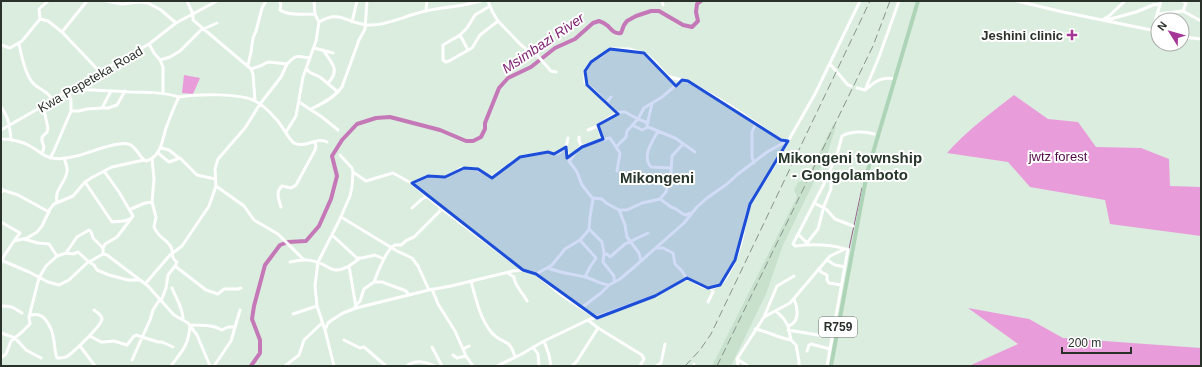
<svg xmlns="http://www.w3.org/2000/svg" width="1202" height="367" font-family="Arial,sans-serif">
<rect width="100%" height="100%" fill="#dbedde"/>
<path fill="#c8e1cd" d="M833 125 836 126 827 155 783 245 766 294 731 366H712L797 197 794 190 798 182 806 179Z"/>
<path fill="#e99cda" d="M184 75 200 78 193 94 182 93Z
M1014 95 1048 119 1078 122 1096 147 1141 148 1169 159 1170 186 1201 187V236L1110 224 1105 200 1030 187 1008 162 947 153C966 131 991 113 1014 95Z
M968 308 1029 319 1063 338 1201 348V366H969L1018 344Z"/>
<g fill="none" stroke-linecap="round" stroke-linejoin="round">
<path stroke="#96638d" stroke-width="1" d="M849 249 862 188"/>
<path stroke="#c578b7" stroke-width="4" d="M251 366 260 353V340L252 319 254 306 265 265 280 245 288 242 306 241 319 226 331 199 337 176 332 156 342 140 357 124 376 118 390 117 440 130 466 141H473L481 137 485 129V123L499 88 508 78 531 67 555 48 575 39 593 23 599 21C602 22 605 23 608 26 612 30 614 34 621 33L624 25 627 21 636 16 651 11H659L683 25 692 27 698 21 696 12 697 4 701 1"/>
<path stroke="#fff" stroke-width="3" d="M106 1 122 4 139 2 148 3 161 10 176 23
M187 1 193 14V20L251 69 253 74 255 101
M279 1 281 4 280 10C288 16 306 14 315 14
M488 1 492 11 498 21 520 44 527 50 537 55 551 71 556 72
M662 1 663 5
M1017 1 1063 12 1151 30 1153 28 1161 1
M1183 1 1186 3 1183 11
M490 6 475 15 467 28 460 35 443 45V60L446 62 449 61 472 48 480 35 498 21
M426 11 427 1
M1157 14 1183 11 1201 21
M40 19 48 21 62 32 99 71
M1104 19 1109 16 1125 1
M1107 20 1136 12 1153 5 1160 4
M319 22C341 8 349 26 371 25 387 25 403 17 418 13 431 9 445 8 457 6 465 5 473 3 481 1
M352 22 357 1
M62 32 87 1
M460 35 468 50
M1182 37 1201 39
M19 44C21 54 26 76 33 83 39 90 49 91 52 100
M149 44 154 53 160 60 163 67V93
M1 45 10 48 22 41 40 19 39 9 48 1
M314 48 333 53
M323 50C331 62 341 70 328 83
M160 60 170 57 180 51 201 30 217 23
M830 64 848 85 851 86
M248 65 251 52 253 38 256 31 262 8 266 1
M251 69 260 66 268 62 287 64C297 54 296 56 310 58
M307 69 309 72 320 77 338 92
M667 76 682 80
M857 88 865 90C875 82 881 76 895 79
M865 90 879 57 899 1
M299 102 322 117 338 130
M606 103 611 97
M1 107C9 117 10 128 11 140
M102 108H108L117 105 125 91
M311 109C322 104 334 98 342 87L359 40 365 29 367 1
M71 111H79L87 109 102 108 111 91
M616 112 593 89 587 85 585 82V71L588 66 591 62 601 56 610 49H629L646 54 655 62 676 86
M632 125 642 130 648 127 675 138 695 152
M647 125 652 104
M1 130 43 106 74 86 149 44 176 23 217 1
M588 130 598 126
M658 131C653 141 641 156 651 167L671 168
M286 132 296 116 303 77 316 41 319 22 315 14 314 1
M579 137V141L582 147
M1 139C9 139 21 141 28 145 37 149 43 157 52 158 73 162 99 146 119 144 122 144 125 143 128 144 137 146 138 157 146 161 161 157 162 141 166 128 170 118 174 106 179 97 196 94 241 93 255 101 263 105 270 112 276 119 282 125 289 140 294 143 305 149 317 136 327 142
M601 139V135L598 125 618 112H625L638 119 648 123
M616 147 626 137 627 131 638 119 644 108 662 97 682 80 691 83 729 105 781 140 786 142
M161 148 169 150 179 158
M158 153 169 162 180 158 197 175 215 179
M42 154 44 147 42 141V137L47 132 48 128 43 106
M50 158 53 153 71 111V100L67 90C88 89 108 91 129 92 146 92 163 92 179 97
M152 158 154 179 152 202 156 217 154 227C159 239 167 239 171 247 174 253 170 258 177 262L175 266 168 275 166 288 161 301
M569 159H571C574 155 576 151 579 148 584 145 604 139 610 138L620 153 617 171
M754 163 752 157V132L756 123
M353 172 366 181 393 173 413 184 442 209 523 270
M85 182 112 222 124 221 130 219
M412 183 428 176 445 177 454 173 461 168 475 169 492 177 520 157 548 152 555 154 559 153 566 147
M216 186 244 206 254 220 278 234 303 259
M1 188 3 190 1 193
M3 190 18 195 49 212
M593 198 602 199 606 203 619 210H627L642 203 660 199 666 192 671 172 672 156 683 144
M660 199 671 207 676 209 683 214 686 215 691 213
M57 202C54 189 66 183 67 171 68 167 65 162 64 158
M814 203 826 209 835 219 853 226
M281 207C279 200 275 192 282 186L291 188 296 185 315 150 316 146 315 142
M412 208 422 199 427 196
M131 209 145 203 152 202
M619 210 625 225 627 237 639 253 641 261
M341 217 397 251 412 258 418 266 429 290
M1 222 20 233 14 241
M589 229 602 242 604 253 603 262 614 276V282
M798 234 807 243
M332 235 357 258H362L375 255 384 259
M24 239 38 243 49 244 57 256 66 253 73 254 78 252 89 262 103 254 107 255 148 286 174 315 188 323 197 335 210 366
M580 240 596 258 590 267 585 277
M807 243 818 229 824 206 831 189V183L830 179 827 178
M656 248H663L673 253 675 264 682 271 687 279
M845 249C829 244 812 244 795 246L793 244 827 178 838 151 842 136C850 131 865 131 874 134
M66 253 77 237 89 230 91 232 93 238 103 248
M103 254V248L105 244 117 237 133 216 119 192 104 171
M604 255 607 254 610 257 625 244 648 233
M1 260 29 272 48 282 59 285 69 280 88 262
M827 260 835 265 845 267
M89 262 94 265 97 270 109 275 128 280H140
M290 262C303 259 312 259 324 265 328 267 332 270 336 270 345 270 352 264 359 259
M1 263 4 256 14 241 27 238 37 232 42 226 50 209 54 204 73 196 85 182 91 178 112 167 144 160
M175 266 206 290 218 294 224 289H238L241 288
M349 266 356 307
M548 268C560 273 573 274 585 277 593 279 600 284 609 285
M819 268 821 272 827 275V280L829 283 841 285
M508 272 509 274 514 277C514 285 523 293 527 301
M536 274 552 265 565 249 580 240 587 232 589 229 590 217 593 199 582 185 577 172 569 161 566 147 568 138
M471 281C476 299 480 319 492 333 502 345 509 336 515 357
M374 282C377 274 387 248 395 245 395 245 400 245 401 245L407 240 414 237 442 209
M145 284 170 255 182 246 209 206 216 186 215 169 218 159 245 128 260 104 281 77 287 64
M172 288C176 298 183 308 183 319
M432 289 438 304 455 331 466 356
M708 302 713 292 712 288
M1 306C13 306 12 307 22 313
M355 306 360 301 364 289 374 282H382L401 289 406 291 409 295
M581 308 601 293 609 285 620 279 633 268 684 223 697 207 707 198 727 184 738 174 767 152 785 142
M776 311 784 319 788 326 791 340 796 345 799 361V366
M293 314 317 306
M30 315C33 315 36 314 39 315 46 317 52 329 53 336 55 343 54 350 57 358 60 358 63 358 66 357 72 354 102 325 102 319 102 315 97 312 94 310
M764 317 790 303 830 256 845 249
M588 320 598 328 642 355 644 359 640 366
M190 325C203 326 211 324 222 330L228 327H235
M788 326C800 323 798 308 794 299
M755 329C767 331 778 338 791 340
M325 330 328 323 332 320 343 313 356 308 429 290 451 286 513 271 523 270 536 274 564 297 597 318
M788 330 818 335 820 336 823 333 832 335
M1 333 15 338 26 350 41 358
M90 336 101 342H104L114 341 127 345 134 336 136 335 158 342H162L173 347
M344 340 360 348 364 347 386 366
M544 341 549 355 551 366
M80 346 95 366
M432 347 442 366
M533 347 538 354 539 366
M463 349 469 346
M807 351 809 345 811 344 830 349
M453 355 457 358 466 356 473 366
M1 358 6 354 11 341 22 332 30 324 29 317 39 278 46 266 57 256
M737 359 748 366
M132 360 150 320 153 310 160 299
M694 364V366
M171 366C182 351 189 345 190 325
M214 366 231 341 240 310
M285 366 299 355 304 340 322 323
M334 366 325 330 317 306 315 286 318 262 339 221 350 196 352 187 353 172 352 168 340 155
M407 366C415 359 427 362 435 366
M497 366 520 355 544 341 588 320 655 296 686 279H689L703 287 712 288 720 285 727 276 733 265 740 247 743 234 746 216 750 204 779 157 815 94 860 1
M572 366 577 361 598 328
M656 366 661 363 665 344
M738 366 737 359 764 317 777 286 794 276
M827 366 848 249"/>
<path stroke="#aed4b8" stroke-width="4" d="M831 366 867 173 918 1"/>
<path stroke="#88948a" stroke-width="1" stroke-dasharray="8 4" stroke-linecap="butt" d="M685 366 700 350 711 334 870 1
M717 366 873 46 890 1"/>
</g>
<path fill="#1d4ed8" fill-opacity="0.2" stroke="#1d4ed8" stroke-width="3" stroke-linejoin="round" d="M610 49 644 53 676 86 682 80 688 81 781 140 788 141 750 204 735 260 720 285 708 288 687 278 655 296 597 318 536 274 523 270 412 183 428 176 445 177 464 168 478 169 492 178 520 157 548 152 554 154 566 147 567 158 582 147 603 139 598 125 618 114 587 85 585 71 591 62Z"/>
<path fill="#a53796" stroke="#fff" stroke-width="1.5" d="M1070 29h4v4h4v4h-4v4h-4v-4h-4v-4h4z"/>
<g text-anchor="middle" stroke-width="4" stroke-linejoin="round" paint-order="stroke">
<rect fill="#fff" stroke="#6a6f6b" stroke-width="1" x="819" y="317" width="38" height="20" rx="3"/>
<g font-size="12" font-weight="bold" fill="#2a312b">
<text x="838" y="331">R759</text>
</g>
<g font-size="13" font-weight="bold" fill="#2a312b" stroke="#fff" text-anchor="end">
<text x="1063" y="40">Jeshini clinic</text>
</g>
<g font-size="13" fill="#2a312b" stroke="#fff">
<text transform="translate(90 79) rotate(-30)" y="5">Kwa Pepeteka Road</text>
</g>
<g font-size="13" fill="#520a49" stroke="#fff">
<text x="1058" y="161">jwtz forest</text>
</g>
<g font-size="14" font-style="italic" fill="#802474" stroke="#fff">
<text transform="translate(543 43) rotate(-34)" y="5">Msimbazi River</text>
</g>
<g font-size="15" font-weight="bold" fill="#28372b" stroke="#fff">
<text x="850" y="163">Mikongeni township<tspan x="850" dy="17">- Gongolamboto</tspan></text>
<text x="657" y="183">Mikongeni</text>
</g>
</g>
<rect width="1202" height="367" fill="none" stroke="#2a312b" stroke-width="4"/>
<g transform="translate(1170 32) rotate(307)"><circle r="19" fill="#ffffff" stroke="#aaadaa"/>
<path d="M0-3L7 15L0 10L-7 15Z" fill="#a53796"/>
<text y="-6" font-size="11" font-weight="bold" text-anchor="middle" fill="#2a312b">N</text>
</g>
<path d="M1062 347v6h69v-6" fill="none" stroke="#2a312b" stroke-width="2"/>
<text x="1068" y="347" font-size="12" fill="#2a312b" stroke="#ffffff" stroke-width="3" paint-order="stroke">200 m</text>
</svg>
